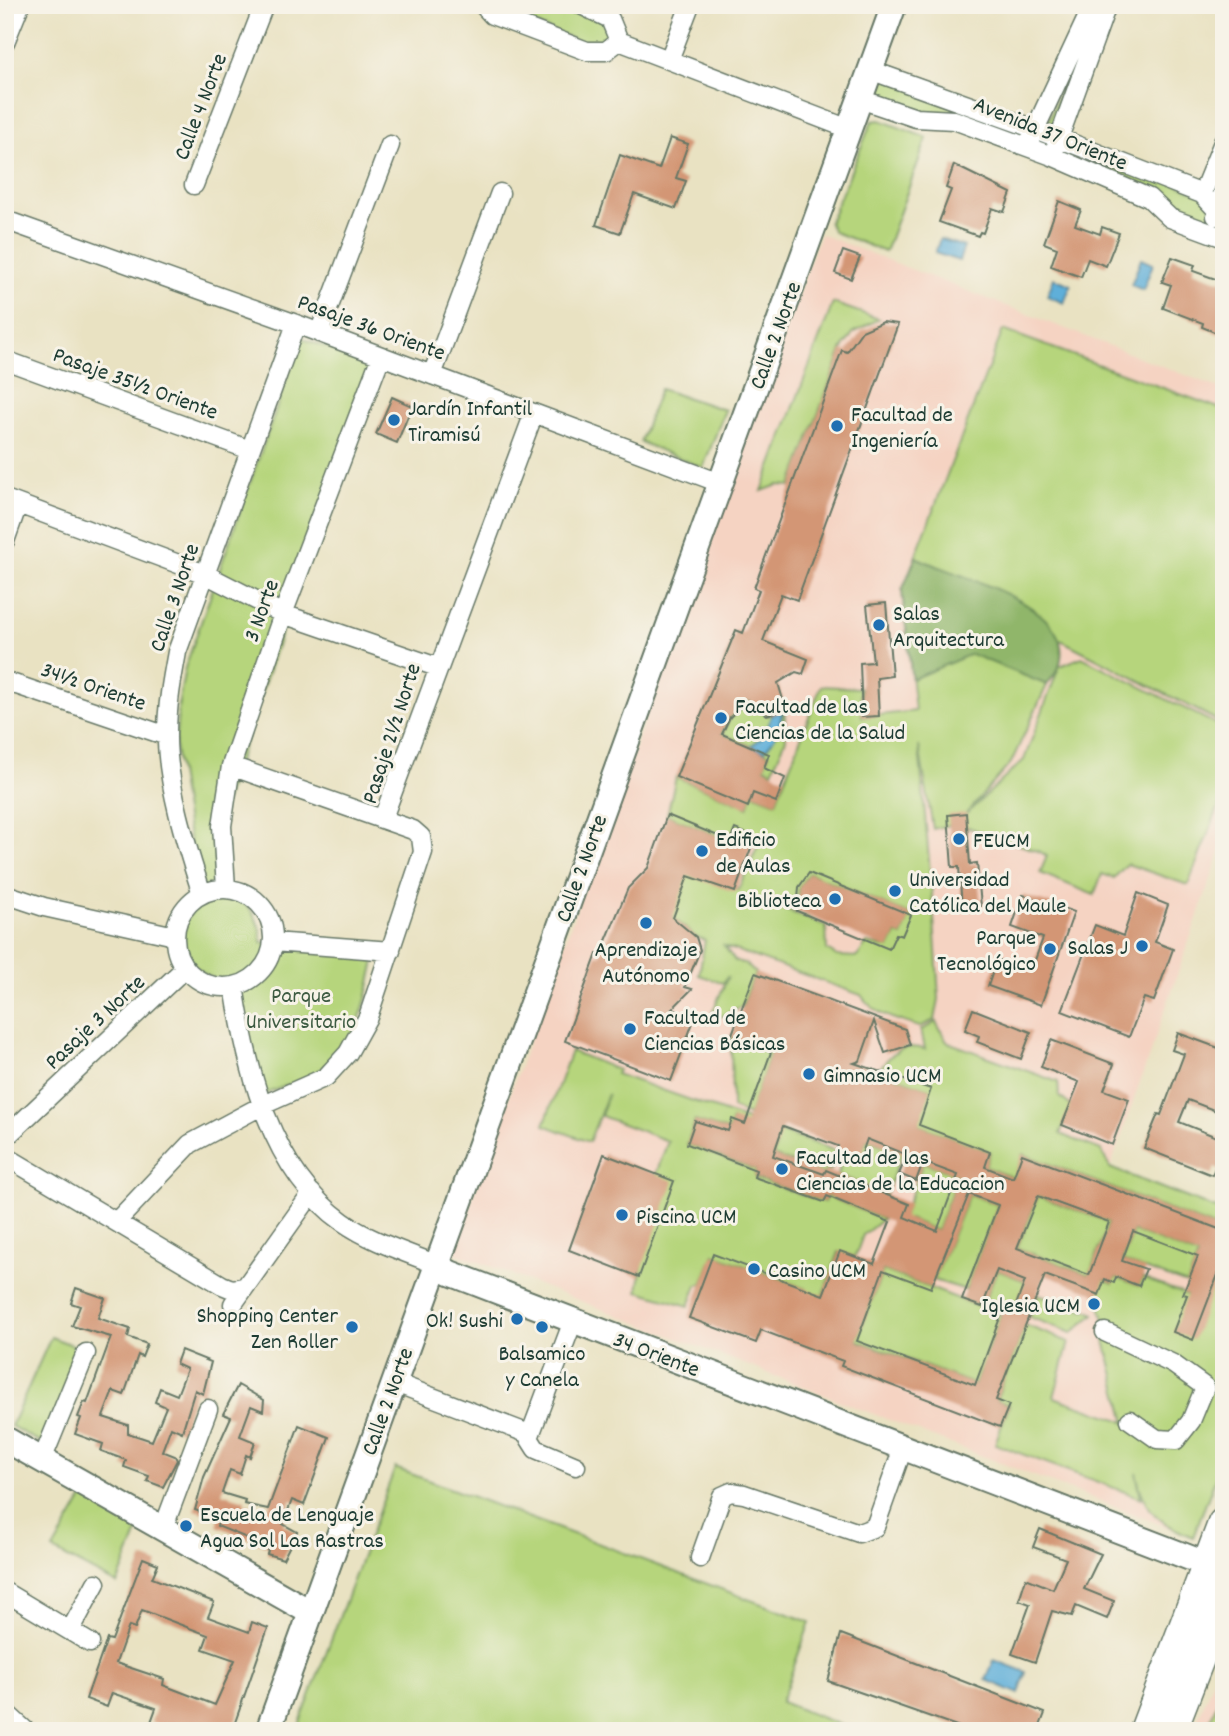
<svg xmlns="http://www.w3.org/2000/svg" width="1229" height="1736" font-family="Dekko,sans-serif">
<rect width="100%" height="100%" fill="#f7f3e8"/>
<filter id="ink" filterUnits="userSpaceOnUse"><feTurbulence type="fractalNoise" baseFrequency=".0143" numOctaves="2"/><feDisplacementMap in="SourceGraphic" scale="14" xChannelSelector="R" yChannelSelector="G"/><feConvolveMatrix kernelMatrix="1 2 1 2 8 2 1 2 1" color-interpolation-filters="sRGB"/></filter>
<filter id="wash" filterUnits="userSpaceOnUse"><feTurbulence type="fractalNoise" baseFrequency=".00686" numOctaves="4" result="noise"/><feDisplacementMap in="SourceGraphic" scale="28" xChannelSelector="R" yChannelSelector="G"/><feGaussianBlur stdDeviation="1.57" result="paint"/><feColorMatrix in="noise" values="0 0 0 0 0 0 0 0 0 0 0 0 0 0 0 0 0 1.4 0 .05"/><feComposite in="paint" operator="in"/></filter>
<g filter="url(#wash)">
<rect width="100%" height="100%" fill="#e9e2c2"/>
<path fill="#f5d3c2" d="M820 234 1224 390V841L1110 1168 1224 1212V1456L1193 1537 453 1252Z
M1224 1652V1731H1193Z"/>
<path fill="#b6d57b" stroke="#6a8958" stroke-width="2" fill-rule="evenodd" d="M483 5H581L615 27 606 51Z
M1094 5 1059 140 1202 194 1224 140V189L1211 233 1052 156 860 99 870 70 1043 134Z
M880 120 927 138 885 252 834 232 829 223 872 121Z
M833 303 879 319 853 333 842 350 791 486 778 485 762 491Z
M1003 330 1224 410V724L1059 639 1060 666 1082 657 1224 728V793L1188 885 1127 864 1114 878 1102 874 1094 895 1040 873 1047 856 1040 852 956 823 933 829 919 746 934 918 939 999 935 1020 919 1027C896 1019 875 1016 861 995L724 946 735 961 746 964 755 973 742 1006 708 1023 728 976 723 983 699 975 705 940 696 937 673 918 671 870 738 890 761 839 735 829 730 841 667 815 676 777 748 807 753 793 776 802 821 686 860 688 862 717 915 711 902 591ZM1058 670 1024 760 965 815 1011 763 1047 685ZM809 873 910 915 902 936 896 934 889 948 867 943 857 957 837 956 827 950 826 926 756 898 797 911 799 887Z
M301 338 372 363 214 833 217 891C246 898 259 913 262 942L376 955C368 995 360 1040 325 1067 309 1079 284 1086 265 1094L227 983C184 972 167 936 199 901L175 747 179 701 185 668Z
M660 389 725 410 703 468 640 442Z
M748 700 767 715H772L762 737 751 746 722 734 730 717Z
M784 703 786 739 772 771 764 767 769 754 764 751 780 729Z
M936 1022 947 1042 1058 1082 1059 1096 1071 1106 1060 1134 1101 1150 1110 1168 1224 1212V1231L1023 1154 1014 1178 985 1167 990 1152 918 1125 930 1089 863 1066 878 1071C892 1052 901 1043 925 1049L921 1030Z
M731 1037 771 1052 749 1115 732 1108Z
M571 1051 618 1070 616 1074 859 1159 867 1139 902 1153 886 1194 838 1175 841 1163 834 1161 831 1170 826 1169 824 1174 773 1156 776 1146 732 1120 728 1131 695 1121 687 1144 756 1170 755 1178 824 1202 827 1196 883 1219 863 1235 855 1257 839 1252 815 1316 806 1289 714 1254 702 1284 697 1285 689 1306 638 1291 656 1174 668 1141 601 1116 608 1094 589 1142 544 1125Z
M923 1162 958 1175 937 1231 909 1219 887 1262Z
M969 1194 998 1205 966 1290 934 1280Z
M1038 1196 1109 1222 1089 1275 1017 1248Z
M1133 1231 1198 1256 1187 1284 1122 1261Z
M1224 1259V1456L1193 1537C1158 1523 1143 1510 1136 1472L1141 1498 995 1444 1009 1405 996 1400 1025 1325 1069 1342 1054 1397 1126 1422 1103 1333 1107 1331 1097 1294 1100 1277 1113 1283 1116 1277 1139 1286 1142 1278 1187 1295Z
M883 1270 1001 1315 975 1385 851 1338 857 1339Z
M997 1270 1025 1281 1020 1313 985 1300Z
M1038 1294 1091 1312 1094 1314 1072 1333 1029 1317Z
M51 1337 83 1349 47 1446 11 1426Z
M395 1468 810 1622 781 1702 856 1731H297Z
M93 1481 146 1512 117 1584 53 1550Z
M1224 1685V1731H1206Z"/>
<path fill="#90b66b" stroke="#587a50" stroke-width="2" d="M916 557C954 577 1081 603 1059 667 1057 673 1050 679 1047 685L971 654 912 679 902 591Z"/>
<path fill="#5fafd9" stroke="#3f7686" stroke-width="2" d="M940 239 964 247 959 261 935 253Z
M1141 259 1153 264 1143 290 1131 285Z
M1054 278 1071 285 1064 303 1047 296Z
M782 711C780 728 776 739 764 751L751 746 762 737 772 715Z
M994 1660 1026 1672 1019 1694 986 1680Z"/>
<g id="blocks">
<path fill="#d39674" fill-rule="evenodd" d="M670 138 688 144 676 178 686 181 676 209 634 194 620 233 596 225 620 155 659 169Z
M954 165 1011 193 1004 212 992 208 983 233 980 232 978 236 939 222 951 190 946 188Z
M1059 201 1081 210 1075 225 1100 234 1102 227 1119 233 1106 266 1088 259 1081 277 1051 266 1057 248 1044 243Z
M843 251 860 257 851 279 835 273Z
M1172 257 1195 265 1193 271 1224 282V336L1202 327 1203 323 1163 308 1171 285 1162 282Z
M883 322 898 324 797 600 781 594 763 641 808 659 803 674 796 672 778 683 784 703 782 711 767 715 748 700 730 717 722 734 769 754 764 768 785 778 776 802 753 793 748 807 676 777 736 630 743 633 759 590 754 588 842 350 847 352 862 331Z
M392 397 412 406 397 443 376 434Z
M886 603 892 676 877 678 879 716 862 717 860 663 873 662 867 605Z
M966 813 970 864 977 863 981 906 962 908 959 867H952L948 815Z
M667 815 730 841 735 829 755 837 735 892 688 876 673 918 696 937 700 950 685 987 692 989 672 1009 695 1017 671 1081 565 1041 597 954 600 955 628 888 648 868Z
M809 873 911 915 902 936 896 934 889 949 797 911 799 887Z
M1138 893 1168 905 1155 942 1173 949 1154 1001 1144 998 1129 1037 1062 1011 1095 925 1123 936Z
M1023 895 1074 912 1041 1005 988 986 997 959 1031 971 1043 938 1012 927Z
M755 973 905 1029 910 1045 885 1053 874 1021 860 1061 854 1063 931 1089 919 1125 990 1152 985 1167 1013 1178 1022 1154 1224 1231V1259L1193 1340 1173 1332 1187 1295 1183 1294 1198 1256 1133 1231 1122 1261 1146 1269 1139 1286 1116 1277 1114 1283 1105 1279 1099 1295 1045 1275 996 1400 1009 1405 1000 1427 841 1366 843 1361 761 1330 756 1343 689 1318 713 1254 823 1295 840 1251 874 1264 890 1222 827 1196 824 1202 754 1177 756 1170 687 1144 695 1121 728 1131 732 1119 745 1124 771 1052 731 1037ZM783 1126 838 1146 836 1151 860 1159 867 1139 907 1155 899 1174 916 1181 923 1162 958 1175 937 1231 904 1217 909 1204 826 1170 824 1174 773 1156ZM969 1194 998 1205 962 1300 982 1307 997 1270 1025 1281 1014 1310 1004 1307 975 1385 857 1341 883 1270 931 1288ZM1038 1196 1109 1222 1089 1275 1017 1248Z
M973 1009 1031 1032 1021 1059 977 1042 979 1036 965 1030Z
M1178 1033 1224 1050V1114L1188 1100 1179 1122 1224 1140V1172L1215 1168 1212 1175 1144 1148 1158 1114 1161 1115 1184 1054 1172 1050Z
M1051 1040 1114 1064 1104 1090 1129 1099 1112 1145 1062 1125 1079 1082 1041 1067Z
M604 1154 674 1181 639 1277 569 1250Z
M76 1288 105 1298 98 1318 130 1329 128 1337 147 1344 142 1357 138 1355 124 1395 113 1391 103 1417 128 1425V1433L152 1441 166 1407 155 1402 160 1388 177 1395 187 1369 176 1364 181 1350 211 1362 203 1394 195 1390 182 1432 171 1427 162 1451 175 1456 177 1460 163 1487 147 1481 149 1476 124 1467 126 1460 101 1451 103 1444 75 1434 81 1418 78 1417 84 1402 87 1403 111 1337 72 1326 80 1306 71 1303Z
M238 1385 264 1400 263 1411 251 1406 240 1436 255 1442 250 1457 246 1455 240 1474 230 1470 222 1493 245 1500 244 1504 268 1509 299 1425 329 1437 304 1505 292 1500 283 1524 297 1532 283 1559 267 1554 269 1547 217 1526 219 1518 195 1510 204 1477 231 1417 223 1414Z
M1040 1529 1101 1554 1084 1589 1114 1601 1107 1619 1076 1606 1072 1616 1052 1611 1035 1662 1012 1654 1030 1604 1019 1600 1026 1578 1053 1589 1066 1559 1033 1547Z
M143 1558 158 1564 152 1578 214 1602 208 1617 249 1632 252 1622 268 1628 232 1731H174L151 1722 156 1708 112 1693 107 1707 86 1699 107 1639 112 1640ZM142 1610 208 1635 203 1649 235 1660 215 1705 163 1685 164 1679 116 1663 129 1626 135 1628Z
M841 1634 1045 1713 1038 1731H971L828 1681Z"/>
</g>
</g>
<g filter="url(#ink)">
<use href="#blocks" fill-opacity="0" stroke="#676" stroke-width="2"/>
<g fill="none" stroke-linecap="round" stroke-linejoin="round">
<g stroke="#676" stroke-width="21">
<path id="street" d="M483 5 492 15 587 51H606L619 41
M581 5 610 19 619 41
M619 41 849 129
M5 42 20 5
M669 60 690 5
M870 70 1035 129 1202 194 1216 209
M860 99 916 118 954 120 1052 156 1149 198 1170 218 1224 238
M1031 138 1093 5
M1055 149 1107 5
M194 185 264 5
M1202 194 1224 140
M1216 216 1224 189
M5 220 296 324 720 483
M319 333 390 145
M5 360 250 450
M432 375 500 193
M5 499 205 574 283 614 437 667
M5 541 18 504
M5 681 167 736
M383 818 534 413
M226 888 222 826 231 766 283 614 381 356
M175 938a49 49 0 1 1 98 0a49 49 0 1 1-98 0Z
M5 894 44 907 175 936
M202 894C187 848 166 781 167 734 167 706 172 679 177 652L296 324
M273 942 391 951
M234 986C247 1069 270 1170 343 1222 370 1241 405 1252 435 1264
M5 1138 185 968
M5 1156 222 1285 232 1289 243 1287
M117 1221 190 1144 263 1105 326 1077 348 1053 368 1017 423 852 421 837 413 830 231 766
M233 1304 312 1193
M573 1321 529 1438 536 1449 576 1466
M1105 1332 1173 1364 1205 1387 1191 1421 1176 1440 1157 1439 1130 1420
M393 1382 529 1434
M42 1460 86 1353
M163 1529 208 1409
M700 1558 722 1496 731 1492 744 1494 859 1533 875 1527 903 1448
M5 1592 90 1643
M70 1631 96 1583
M5 1712 26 1731"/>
</g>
<g stroke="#676" stroke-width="28">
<path id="secondary" d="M435 1264 450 1273 1224 1571
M5 1439 310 1612
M268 1731 894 5"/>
</g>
<g stroke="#676" stroke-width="35">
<path id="highway" d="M1146 1731 1224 1524
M1170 1731 1224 1592"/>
</g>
<use href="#street" stroke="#fff" stroke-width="18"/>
<use href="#secondary" stroke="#fff" stroke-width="24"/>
<use href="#highway" stroke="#fff" stroke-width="32"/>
</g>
</g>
<g fill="#1f6fb2" stroke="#f7f3e8" stroke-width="2.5">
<circle cx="394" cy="420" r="7"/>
<circle cx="837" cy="426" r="7"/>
<circle cx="879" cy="625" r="7"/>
<circle cx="721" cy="718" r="7"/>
<circle cx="959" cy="839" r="7"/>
<circle cx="702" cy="851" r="7"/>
<circle cx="895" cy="891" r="7"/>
<circle cx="835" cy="899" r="7"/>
<circle cx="646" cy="923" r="7"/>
<circle cx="1142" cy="946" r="7"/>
<circle cx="1050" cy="949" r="7"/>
<circle cx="630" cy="1029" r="7"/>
<circle cx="809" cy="1074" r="7"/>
<circle cx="782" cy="1169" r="7"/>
<circle cx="622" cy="1215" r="7"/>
<circle cx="754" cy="1269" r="7"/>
<circle cx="1094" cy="1304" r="7"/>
<circle cx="517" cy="1319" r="7"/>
<circle cx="352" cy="1327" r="7"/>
<circle cx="542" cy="1327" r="7"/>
<circle cx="186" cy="1526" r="7"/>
</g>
<g text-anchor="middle" stroke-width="6" stroke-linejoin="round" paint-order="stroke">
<g font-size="23" fill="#1f3d34" stroke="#f7f3e8">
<text transform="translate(199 106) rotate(-69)" y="8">Calle 4 Norte</text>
<text transform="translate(1051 132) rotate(22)" y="8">Avenida 37 Oriente</text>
<text transform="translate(372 326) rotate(20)" y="8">Pasaje 36 Oriente</text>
<text transform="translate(774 335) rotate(-70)" y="8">Calle 2 Norte</text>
<text transform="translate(136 382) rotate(20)" y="8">Pasaje 35½ Oriente</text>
<text transform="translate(173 597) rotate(-71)" y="8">Calle 3 Norte</text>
<text transform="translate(260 610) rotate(-70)" y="8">3 Norte</text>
<text transform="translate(94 685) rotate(19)" y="8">34½ Oriente</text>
<text transform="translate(390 733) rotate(-72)" y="8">Pasaje 2½ Norte</text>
<text transform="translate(580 868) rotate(-70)" y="8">Calle 2 Norte</text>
<text transform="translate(94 1021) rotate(-43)" y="8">Pasaje 3 Norte</text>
<text transform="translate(657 1353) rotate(21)" y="8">34 Oriente</text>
<text transform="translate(386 1401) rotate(-70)" y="8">Calle 2 Norte</text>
</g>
<g font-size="23" fill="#1f3d34" stroke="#f7f3e8" text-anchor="start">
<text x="408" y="415">Jardín Infantil<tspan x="408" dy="26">Tiramisú</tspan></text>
<text x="851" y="421">Facultad de<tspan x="851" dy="26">Ingeniería</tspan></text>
<text x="893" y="620">Salas<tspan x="893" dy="26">Arquitectura</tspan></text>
<text x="735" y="713">Facultad de las<tspan x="735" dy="26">Ciencias de la Salud</tspan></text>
<text x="716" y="846">Edificio<tspan x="716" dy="26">de Aulas</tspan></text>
<text x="973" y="847">FEUCM</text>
<text x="909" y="886">Universidad<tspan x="909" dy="26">Católica del Maule</tspan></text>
<text x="821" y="907" text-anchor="end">Biblioteca</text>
<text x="1036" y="944" text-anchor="end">Parque<tspan x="1036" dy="26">Tecnológico</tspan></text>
<text x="1128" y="954" text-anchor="end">Salas J</text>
<text x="646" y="956" text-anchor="middle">Aprendizaje<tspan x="646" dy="26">Autónomo</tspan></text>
<text x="644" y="1024">Facultad de<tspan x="644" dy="26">Ciencias Básicas</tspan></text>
<text x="823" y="1082">Gimnasio UCM</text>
<text x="796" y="1164">Facultad de las<tspan x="796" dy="26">Ciencias de la Educacion</tspan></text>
<text x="636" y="1223">Piscina UCM</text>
<text x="768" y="1277">Casino UCM</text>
<text x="1080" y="1312" text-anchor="end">Iglesia UCM</text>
<text x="338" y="1322" text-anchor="end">Shopping Center<tspan x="338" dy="26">Zen Roller</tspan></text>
<text x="503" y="1327" text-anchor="end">Ok! Sushi</text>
<text x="542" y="1360" text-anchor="middle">Balsamico<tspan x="542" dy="26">y Canela</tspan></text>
<text x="200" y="1521">Escuela de Lenguaje<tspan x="200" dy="26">Agua Sol Las Rastras</tspan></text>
</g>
<g font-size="23" fill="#3d5b42" stroke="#f7f3e8">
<text x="301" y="1002">Parque<tspan x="301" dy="26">Universitario</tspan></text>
</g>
</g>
<rect width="1229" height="1736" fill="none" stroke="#f7f3e8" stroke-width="28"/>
</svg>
